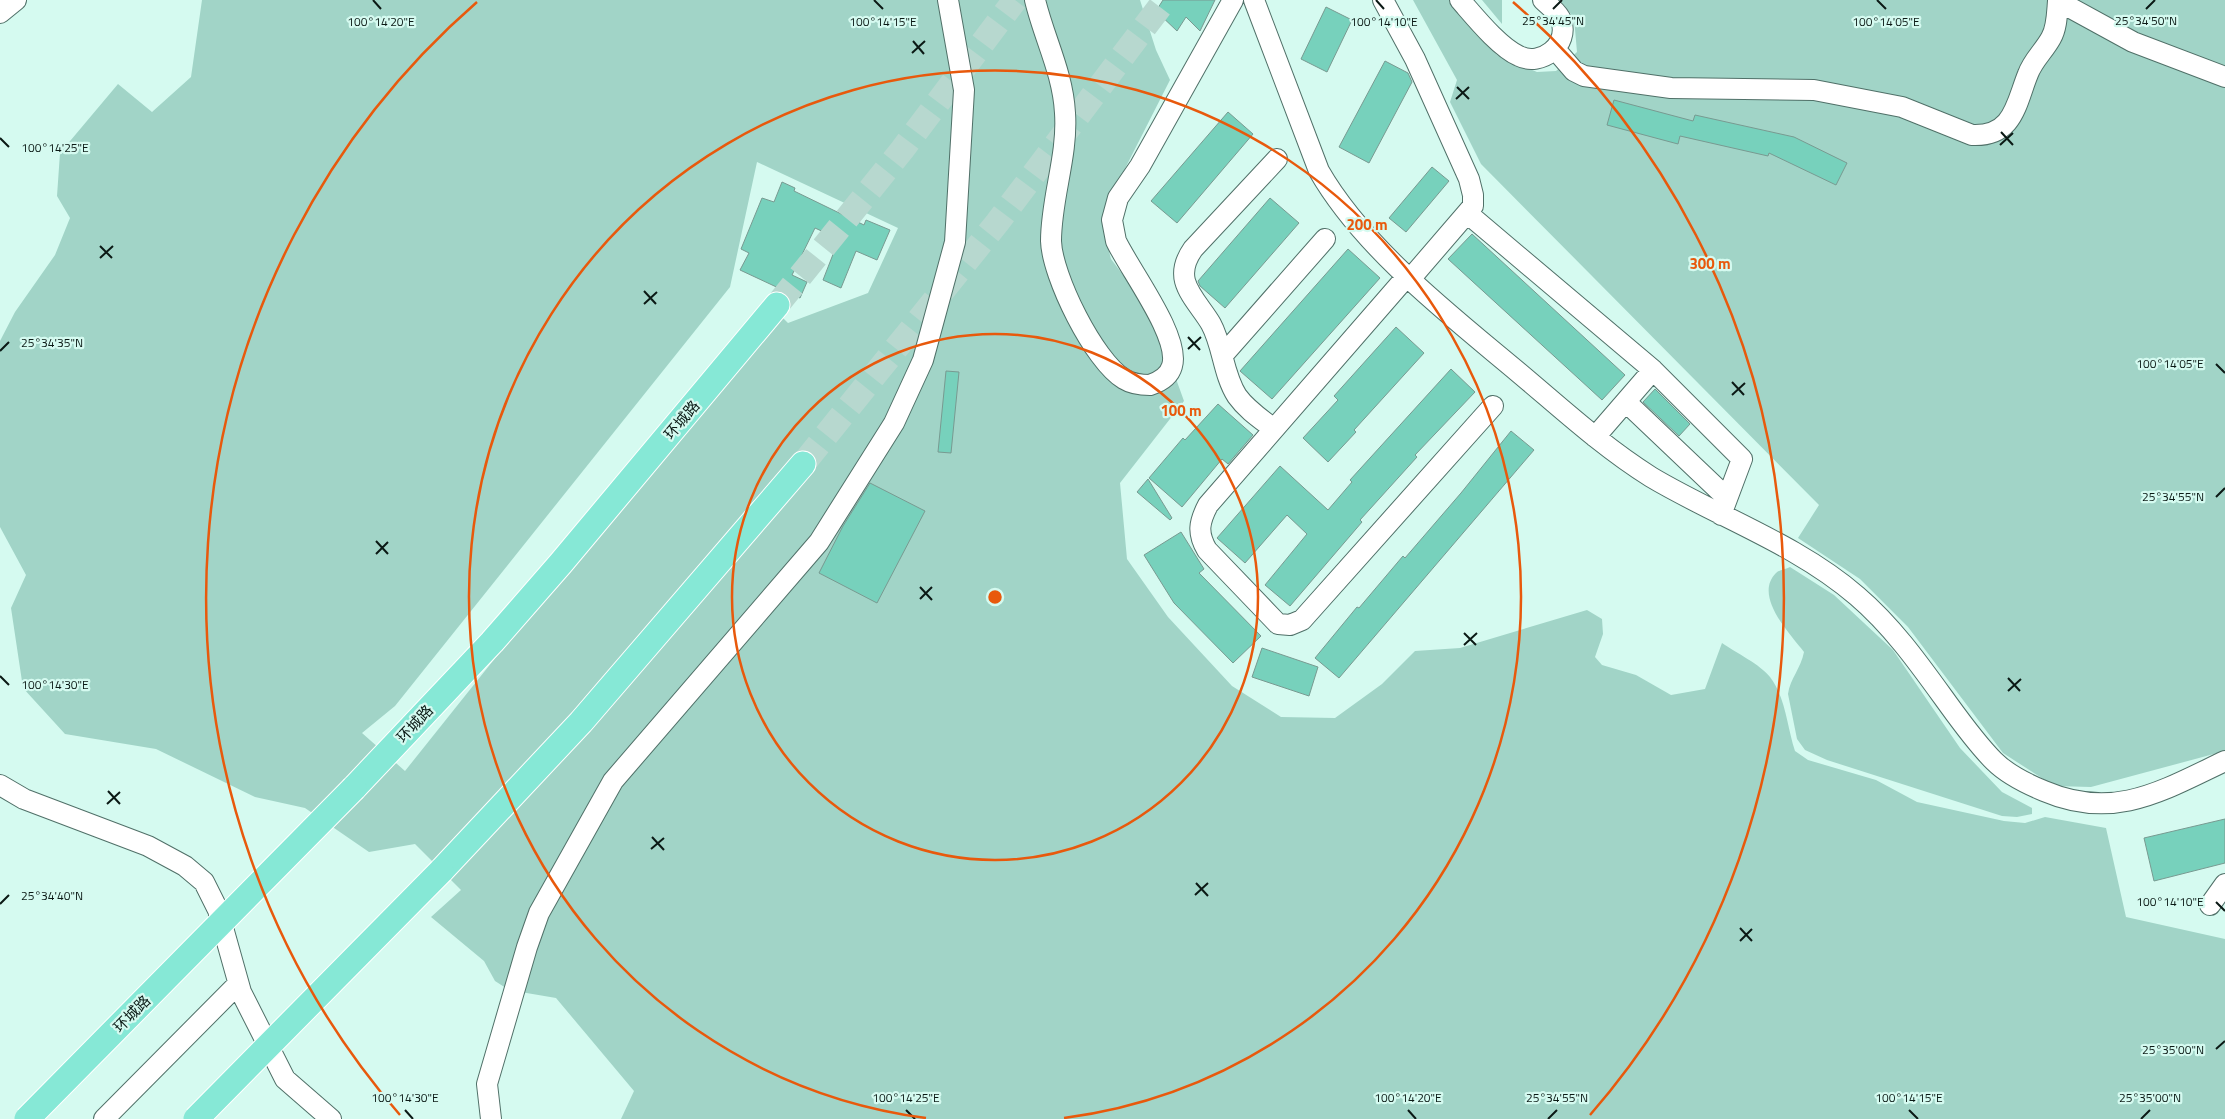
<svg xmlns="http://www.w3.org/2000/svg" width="2225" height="1119" font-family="'Titillium Web','Noto Sans SC',sans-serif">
<rect width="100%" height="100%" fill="#d5faf0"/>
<path fill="#a1d4c7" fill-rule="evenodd" d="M202 0H1140L1156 50 1170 80 1107 204 1102 224 1111 259 1136 292 1158 329 1184 401 1120 483 1127 559 1168 617 1232 686 1281 717 1335 718 1382 684 1415 651 1460 648 1587 610 1602 619 1603 634 1595 657 1602 665 1636 675 1671 695 1705 689 1722 643C1735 652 1761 665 1770 677 1786 698 1787 727 1795 751L1808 760 1876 780 1917 802 2004 821 2025 823 2045 817 2106 828 2126 917 2225 939V1119H621L634 1091 556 998 509 990 495 981 484 961 431 917 461 890 415 844 369 852 305 808 255 797 156 749 65 734 23 688 11 608 26 575 0 527V341L15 312 55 255 70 218 57 196 60 153 118 84 152 112 191 77ZM757 162 898 228 868 293 788 323 774 309 405 771 362 733 395 706 730 287Z
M1413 0H1450L1497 55 1537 72 1556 71 1577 52 1574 18 1560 0H2225V751L2091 787 2054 786 2003 753 1908 627 1860 579 1798 538 1819 505 1481 164 1450 102 1457 80Z
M1482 0H1502V24Z
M1790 567 1834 595 1893 650 1960 748 2002 792 2032 808V814L2017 817 2002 816 1827 760 1805 750 1797 739 1788 694C1790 679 1801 668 1804 652 1790 634 1753 596 1776 573 1779 570 1786 569 1790 567Z"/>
<path fill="#77d1bc" stroke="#789a91" d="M1163 0H1215L1200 31 1186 17 1177 31 1156 11Z
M1326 7 1352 20 1327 72 1301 59Z
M1385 61 1408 73 1412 82 1369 163 1339 147Z
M1614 100 1693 121 1695 115 1794 137 1847 163 1836 185 1769 153 1768 156 1680 136 1678 144 1607 125Z
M1228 112 1253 134 1177 223 1151 201Z
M1432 167 1449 181 1406 232 1389 218Z
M782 182 795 188 794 191 864 225 866 220 890 230 877 260 856 251 841 288 823 280 839 239 815 228 792 275 807 282 800 298 740 270 749 253 741 249 762 198 774 202Z
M1270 198 1299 223 1225 308 1200 286 1198 281Z
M1472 234 1625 375 1602 400 1448 259Z
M1348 249 1380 278 1272 399 1240 371Z
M1396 327 1424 353 1354 430 1356 432 1328 462 1303 438 1338 400 1334 396Z
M1451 369 1475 392 1415 455 1417 457 1360 520 1362 522 1290 606 1265 585 1307 534 1287 515 1245 563 1217 538 1280 466 1328 510 1352 482 1350 480Z
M946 371 959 372 951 453 938 452Z
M1655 389 1690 424 1679 436 1643 402Z
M1218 404 1253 435 1228 464 1222 459 1182 507 1149 478 1183 438 1185 440Z
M1511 431 1534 450 1339 678 1315 658 1357 607 1359 608 1403 556 1405 558 1461 493Z
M1148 479 1172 518 1170 520 1137 492Z
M870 483 925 511 877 603 819 573 843 526Z
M1181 532 1204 569 1199 573 1261 636 1233 663 1174 603 1144 555Z
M1262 648 1318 667 1309 696 1252 677Z
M2225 819V863L2154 881 2144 838Z"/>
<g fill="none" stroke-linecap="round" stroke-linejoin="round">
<path stroke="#b7d8cf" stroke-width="25" stroke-dasharray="25 12" stroke-linecap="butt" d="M777 305 902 150 1015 0
M803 464 997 223 1165 0"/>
<g stroke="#507068" stroke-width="22">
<path id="minor" d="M1035 0C1044 38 1063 73 1065 113 1068 156 1051 198 1051 241 1052 276 1094 361 1124 379 1132 384 1140 385 1150 385 1159 382 1169 377 1172 366 1181 337 1129 269 1116 241L1112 220 1118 198 1140 166 1233 0
M1254 0 1319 171C1363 248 1450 315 1518 372 1561 408 1603 447 1651 477 1718 517 1797 544 1857 596 1891 625 1917 661 1943 697 1959 719 1975 742 1994 761 2007 774 2027 784 2044 791 2114 821 2162 791 2225 761
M1383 0 1415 59 1469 179 1473 195V206L1411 278
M1460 0C1475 17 1499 47 1519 56 1541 67 1570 45 1561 20 1558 12 1549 6 1543 0
M0 13 16 0
M1555 49 1574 71 1584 76 1671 88 1814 90 1902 107 1972 135C2014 137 2016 103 2028 74 2033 60 2044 51 2051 38 2057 28 2057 13 2058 1L2133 42 2225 77
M1467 213 1653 370 1742 459 1721 515
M1408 275 1208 505C1199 522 1197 533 1207 550L1278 624 1290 625 1302 620 1493 406
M1223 355 1325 239
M1626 402 1727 498
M1274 429C1261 419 1247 410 1237 396 1223 374 1223 346 1211 324 1203 310 1189 296 1185 281 1182 269 1186 259 1193 249L1277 159
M1595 437 1653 370
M0 785 24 799 148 846 185 866 204 882 218 910 241 992 285 1079 331 1119
M2210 905 2225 884
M104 1119 238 984
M491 1119 487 1084 527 947 539 913 613 781 819 542 894 423 923 360 955 242 964 90 948 0"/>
</g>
<g stroke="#fff" stroke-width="27">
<path id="major" d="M354 788 492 642 561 563 777 305
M441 871 581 722 803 464"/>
</g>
<use href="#minor" stroke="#fff" stroke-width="20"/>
<use href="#major" stroke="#86e8d6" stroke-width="25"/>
<g stroke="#fff" stroke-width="27" stroke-linecap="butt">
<path id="major-bridge" d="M27 1119 354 788
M196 1119 441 871"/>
</g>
<use href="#major-bridge" stroke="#86e8d6" stroke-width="25"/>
</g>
<path fill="none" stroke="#0b1915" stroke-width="2" d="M373 0 381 9M874 0 883 9M1376 0 1384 9M1877 0 1886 9M1553 9 1562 0M2146 9 2155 0M913 41 924 54M912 53 925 41M1457 87 1469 99M1456 99 1469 87M2001 132 2013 145M0 138 9 147M2000 145 2013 133M100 246 112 258M100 258 113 246M644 291 656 304M644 304 657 292M1188 337 1200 350M1188 349 1201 337M0 351 9 342M2216 364 2225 373M1732 382 1744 395M1732 395 1745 383M2216 497 2225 488M376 541 388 554M376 554 388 542M920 587 932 600M920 599 932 587M1464 633 1476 645M1464 645 1477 633M0 676 9 685M2008 678 2020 691M2008 691 2021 679M108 791 120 804M107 804 120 792M652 837 664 850M651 849 664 838M1196 883 1208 896M1195 895 1208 883M2216 902 2225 911M0 904 9 895M1740 928 1752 941M1740 941 1752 929M2216 1049 2225 1041M405 1110 413 1119M906 1110 915 1119M1408 1110 1416 1119M1909 1110 1918 1119M1548 1119 1557 1110M2141 1119 2150 1110"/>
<g fill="none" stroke="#e8590c" stroke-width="2.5">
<circle cx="995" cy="597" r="263"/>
<path d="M926 1118A526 526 0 1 1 1064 1118"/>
<path d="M400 1115A789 789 0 0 1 477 2M1513 2A789 789 0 0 1 1590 1115"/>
</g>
<g text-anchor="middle" stroke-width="4.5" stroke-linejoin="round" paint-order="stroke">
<g font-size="15" fill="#0b1915" stroke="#d5faf0">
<text transform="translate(682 420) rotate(-50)" y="5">环城路</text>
<text transform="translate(415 724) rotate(-47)" y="5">环城路</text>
<text transform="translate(132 1014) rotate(-45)" y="5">环城路</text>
</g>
</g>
<g font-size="12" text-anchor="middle" fill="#0b1915" stroke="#d5faf0" stroke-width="4.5" stroke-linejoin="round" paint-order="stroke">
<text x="1553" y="25">25°34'45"N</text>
<text x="2146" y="25">25°34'50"N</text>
<text x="883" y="26">100°14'15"E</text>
<text x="381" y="26">100°14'20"E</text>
<text x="1384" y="26">100°14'10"E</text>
<text x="1886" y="26">100°14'05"E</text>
<text x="55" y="152">100°14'25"E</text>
<text x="52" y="347">25°34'35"N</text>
<text x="2170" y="368">100°14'05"E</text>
<text x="2173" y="501">25°34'55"N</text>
<text x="55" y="689">100°14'30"E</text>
<text x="52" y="900">25°34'40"N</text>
<text x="2170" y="906">100°14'10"E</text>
<text x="2173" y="1054">25°35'00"N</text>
<text x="405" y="1102">100°14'30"E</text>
<text x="906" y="1102">100°14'25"E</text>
<text x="1408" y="1102">100°14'20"E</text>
<text x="1909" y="1102">100°14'15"E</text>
<text x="1557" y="1102">25°34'55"N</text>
<text x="2150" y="1102">25°35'00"N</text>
</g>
<circle cx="995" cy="597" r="8" fill="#e8590c" stroke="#d5faf0" stroke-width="2.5"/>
<g font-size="15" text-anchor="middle" font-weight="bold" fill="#e8590c" stroke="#d5faf0" stroke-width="4.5" stroke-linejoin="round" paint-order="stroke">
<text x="1367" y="230">200 m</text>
<text x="1710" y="269">300 m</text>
<text x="1181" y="416">100 m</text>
</g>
</svg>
